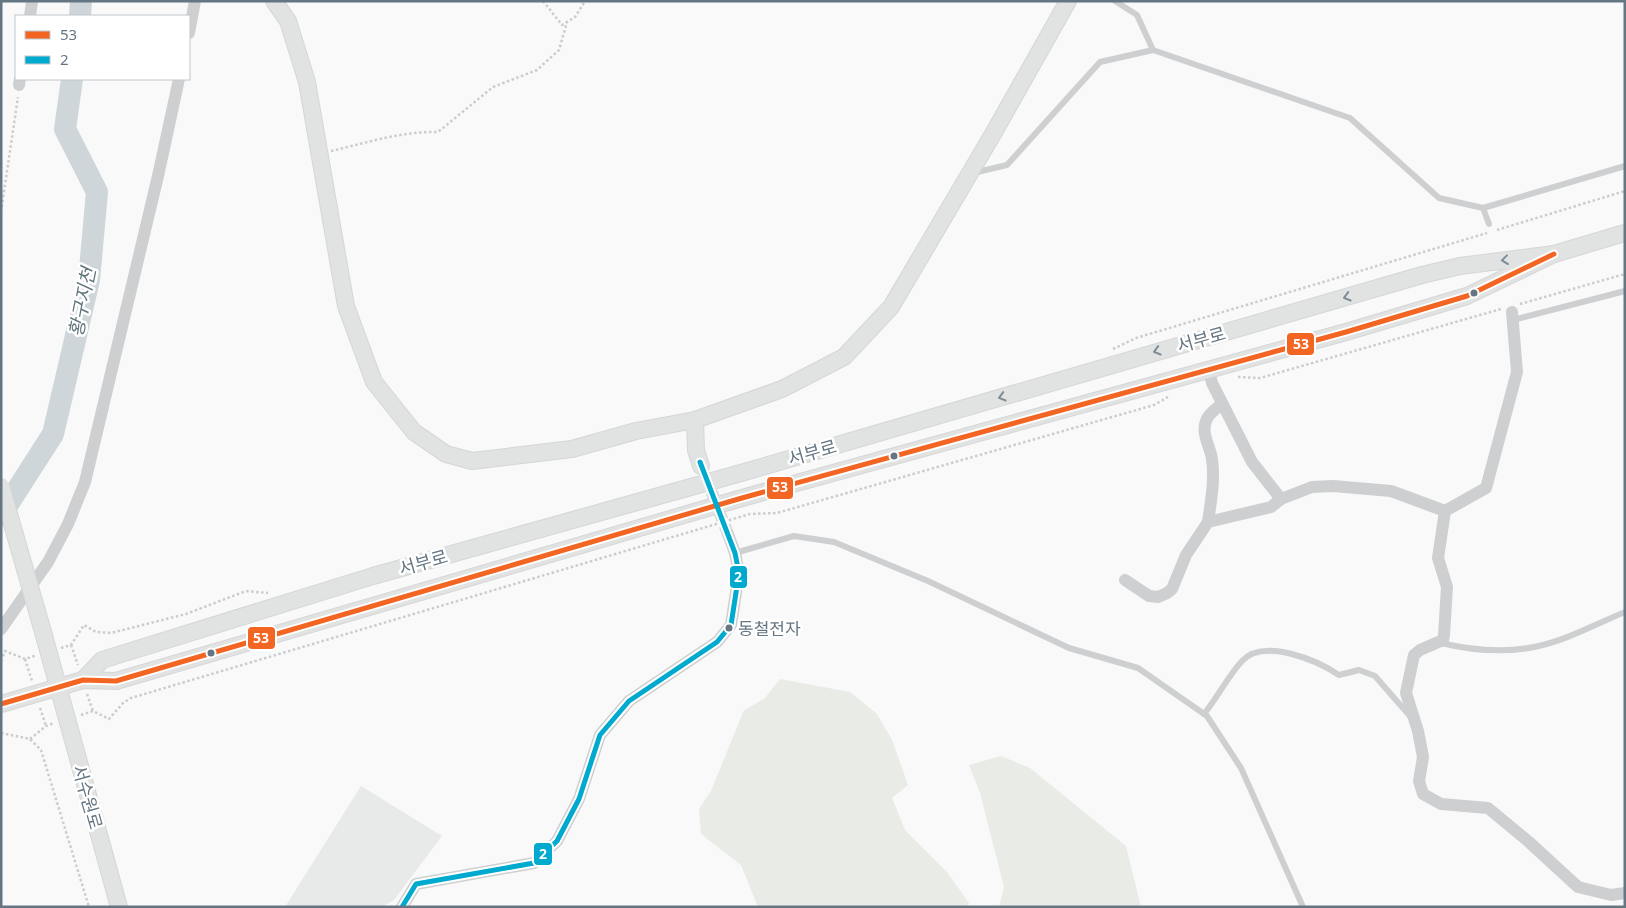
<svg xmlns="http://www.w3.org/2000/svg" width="1626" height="908" font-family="'Noto Sans','Noto Sans KR',sans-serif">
<rect width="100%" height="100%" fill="#f9f9f9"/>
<polygon fill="#e8e9e9" points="361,786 442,836 394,900 382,907 285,907"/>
<g fill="#e8ebe6">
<polygon points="780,679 850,692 877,714 892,740 908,785 892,798 905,830 947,872 969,903 967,907 758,907 741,865 701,834 699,809 711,791 744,710 764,699"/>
<polygon points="1001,756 1030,768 1126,846 1141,907 999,907 1004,887 980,793 969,765"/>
</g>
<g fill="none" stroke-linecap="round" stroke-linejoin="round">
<g stroke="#ced6d9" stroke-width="22">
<polyline points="80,16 81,1"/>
<polyline points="1,515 53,434 89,280 97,192 65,129 72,79"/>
</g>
<polyline stroke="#d4d8dc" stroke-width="12" stroke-dasharray="12 6" stroke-linecap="butt" points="705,475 728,534"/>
<defs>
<g id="secondary">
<polyline points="274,1 288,21 307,82 346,306 374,382 414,432 446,454 472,461 572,449 636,431 695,420 782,389 844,357 891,307 993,134 1068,1"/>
<polyline points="695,420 696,450 701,466"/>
<polyline points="43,632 119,907"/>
<polyline points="83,680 102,660 373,576 748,471 1422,275 1460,266 1554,254 1625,233"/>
<polyline points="1,704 83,680 116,681 742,498 1346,332 1467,296 1554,254"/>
</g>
</defs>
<use href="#secondary" stroke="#d5d6d7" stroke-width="18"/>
<g stroke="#cbcccd" stroke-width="2.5" stroke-dasharray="2.5 2.5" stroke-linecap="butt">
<polyline points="543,1 562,25 575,17 585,1"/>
<path d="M 331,151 C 366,143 402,131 438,132 L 493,87 L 537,70 L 559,50 L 567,22"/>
<polyline points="1,212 18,97"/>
<polyline points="1497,230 1625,191"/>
<polyline points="1520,304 1625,274"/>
<polyline points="1113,349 1136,338 1487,233"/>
<polyline points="1238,377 1260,378 1501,309"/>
<polyline points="71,645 78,665"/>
<polyline points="61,648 71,645 84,625 96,632 111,633 186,614 246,591 268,593"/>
<polyline points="25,659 32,681"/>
<polyline points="1,661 5,651 25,659 37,655"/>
<polyline points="87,694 93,711"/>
<polyline points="40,708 46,726"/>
<polyline points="81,715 93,711 109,719 123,703 131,698 750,514 777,513 1154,405 1168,397"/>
<polyline points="1,733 30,739 41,750 89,907"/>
<polyline points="30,739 46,726 54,723"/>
</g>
<g stroke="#cecfd0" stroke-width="6">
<polyline points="1115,1 1137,15 1153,50"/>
<polyline points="973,173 1007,165 1100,62 1153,50 1350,118 1439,198 1483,208 1625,166"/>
<polyline points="1483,208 1489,224"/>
<polyline points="1513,320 1625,291"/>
<polyline points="735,553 794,536 834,542 928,581 1069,648 1138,668 1207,716 1241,768 1303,907"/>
<path d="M 1441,643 C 1470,650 1504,653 1534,647 C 1565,641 1596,624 1625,612"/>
<path d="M 1204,714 C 1218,697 1228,676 1242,661 C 1264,637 1318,661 1339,675 L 1359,670 L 1375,676 L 1409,715"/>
</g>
<g stroke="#cecfd0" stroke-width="12">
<polyline points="30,16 32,1"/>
<polyline points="189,33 195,1"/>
<polyline points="19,85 20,79"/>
<polyline points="1512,312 1517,372 1486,488 1445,511 1438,558 1447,587 1444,635 1443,640 1420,650 1414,655 1406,693 1418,731 1423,757 1419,781 1423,794 1441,804 1488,808 1529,842 1578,887 1611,895 1625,893"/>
<polyline points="1209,370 1212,383 1252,462 1281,499 1312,487 1333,486 1391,491 1445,511"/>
<path d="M 1208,522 C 1211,501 1215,480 1212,459 C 1210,446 1201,434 1206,421 C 1208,414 1217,408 1222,404"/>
<polyline points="1125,580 1149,596 1158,597 1167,593 1172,589 1186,555 1208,522 1271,507 1281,499"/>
<polyline points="1,629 48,562 68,524 85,482 158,176 179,79"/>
<polyline points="402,907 416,884 534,863 557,841 579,799 600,735 629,701 717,642 731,625 739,573 735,553 728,534"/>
</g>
<use href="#secondary" stroke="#e1e2e2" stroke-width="16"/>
<defs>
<polyline id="secondary-bridge" points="1,486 43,632"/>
</defs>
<use href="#secondary-bridge" stroke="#d5d6d7" stroke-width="18" stroke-linecap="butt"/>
<use href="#secondary-bridge" stroke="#e1e2e2" stroke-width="16"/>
<defs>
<polyline id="bus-1" points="1,704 83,680 116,681 742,498 1346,332 1467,296 1554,254"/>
<polyline id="bus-2" points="402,907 416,884 534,863 557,841 579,799 600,735 629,701 717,642 731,625 739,573 735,553 700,462"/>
</defs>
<use href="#bus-1" stroke="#fff" stroke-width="9"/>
<use href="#bus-2" stroke="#fff" stroke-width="9"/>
<use href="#bus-1" stroke="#f26522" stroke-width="5"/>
<use href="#bus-2" stroke="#00a9ce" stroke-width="5"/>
</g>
<defs><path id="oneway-chevron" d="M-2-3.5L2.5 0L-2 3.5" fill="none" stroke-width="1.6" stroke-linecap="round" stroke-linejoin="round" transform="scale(1.25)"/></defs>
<g stroke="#7e8c96">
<use href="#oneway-chevron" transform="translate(1505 260) rotate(173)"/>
<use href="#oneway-chevron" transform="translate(1347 297) rotate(164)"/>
<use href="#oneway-chevron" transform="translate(1157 351) rotate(164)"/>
<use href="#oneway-chevron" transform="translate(1002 397) rotate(164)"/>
</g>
<g fill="#657683" stroke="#fff" stroke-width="2">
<circle cx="1474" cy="293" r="4.5"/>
<circle cx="894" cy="456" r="4.5"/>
<circle cx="729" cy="628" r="4.5"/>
<circle cx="211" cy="653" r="4.5"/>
</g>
<g text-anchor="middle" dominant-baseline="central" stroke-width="5" stroke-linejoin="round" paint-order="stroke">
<g font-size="17" fill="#657683" stroke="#fff" text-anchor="start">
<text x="738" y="628">동철전자</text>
</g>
<g font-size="18" fill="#657683" stroke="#fff">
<text transform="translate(1201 339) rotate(-16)">서부로</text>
<text transform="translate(812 452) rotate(-16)">서부로</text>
<text transform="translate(423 562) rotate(-16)">서부로</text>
<text transform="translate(88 797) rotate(74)">서수원로</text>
</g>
<g font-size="19" font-style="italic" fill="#60757c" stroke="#fff">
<text transform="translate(82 302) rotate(-79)">황구지천</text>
</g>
</g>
<g stroke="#fff" stroke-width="2">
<rect x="1286" y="332" width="29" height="24" rx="5" fill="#f26522"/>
<rect x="766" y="476" width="28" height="24" rx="5" fill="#f26522"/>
<rect x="729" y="565" width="19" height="24" rx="5" fill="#00a9ce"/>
<rect x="247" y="626" width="29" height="24" rx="5" fill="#f26522"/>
<rect x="533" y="842" width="20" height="24" rx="5" fill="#00a9ce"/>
</g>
<g font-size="14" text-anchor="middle" font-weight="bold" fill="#fff">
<text x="1301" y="349">53</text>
<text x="780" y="492">53</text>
<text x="738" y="582">2</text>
<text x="261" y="643">53</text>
<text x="543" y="859">2</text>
</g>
<rect width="1626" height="908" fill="none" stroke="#657683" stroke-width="5"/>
<rect x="15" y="15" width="175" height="65" fill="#ffffff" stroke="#c1c8cd"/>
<rect x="25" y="31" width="25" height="8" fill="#f26522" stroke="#c1c8cd"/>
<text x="60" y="40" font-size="15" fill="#657683">53</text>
<rect x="25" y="56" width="25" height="8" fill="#00a9ce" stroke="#c1c8cd"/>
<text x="60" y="65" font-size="15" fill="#657683">2</text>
</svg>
